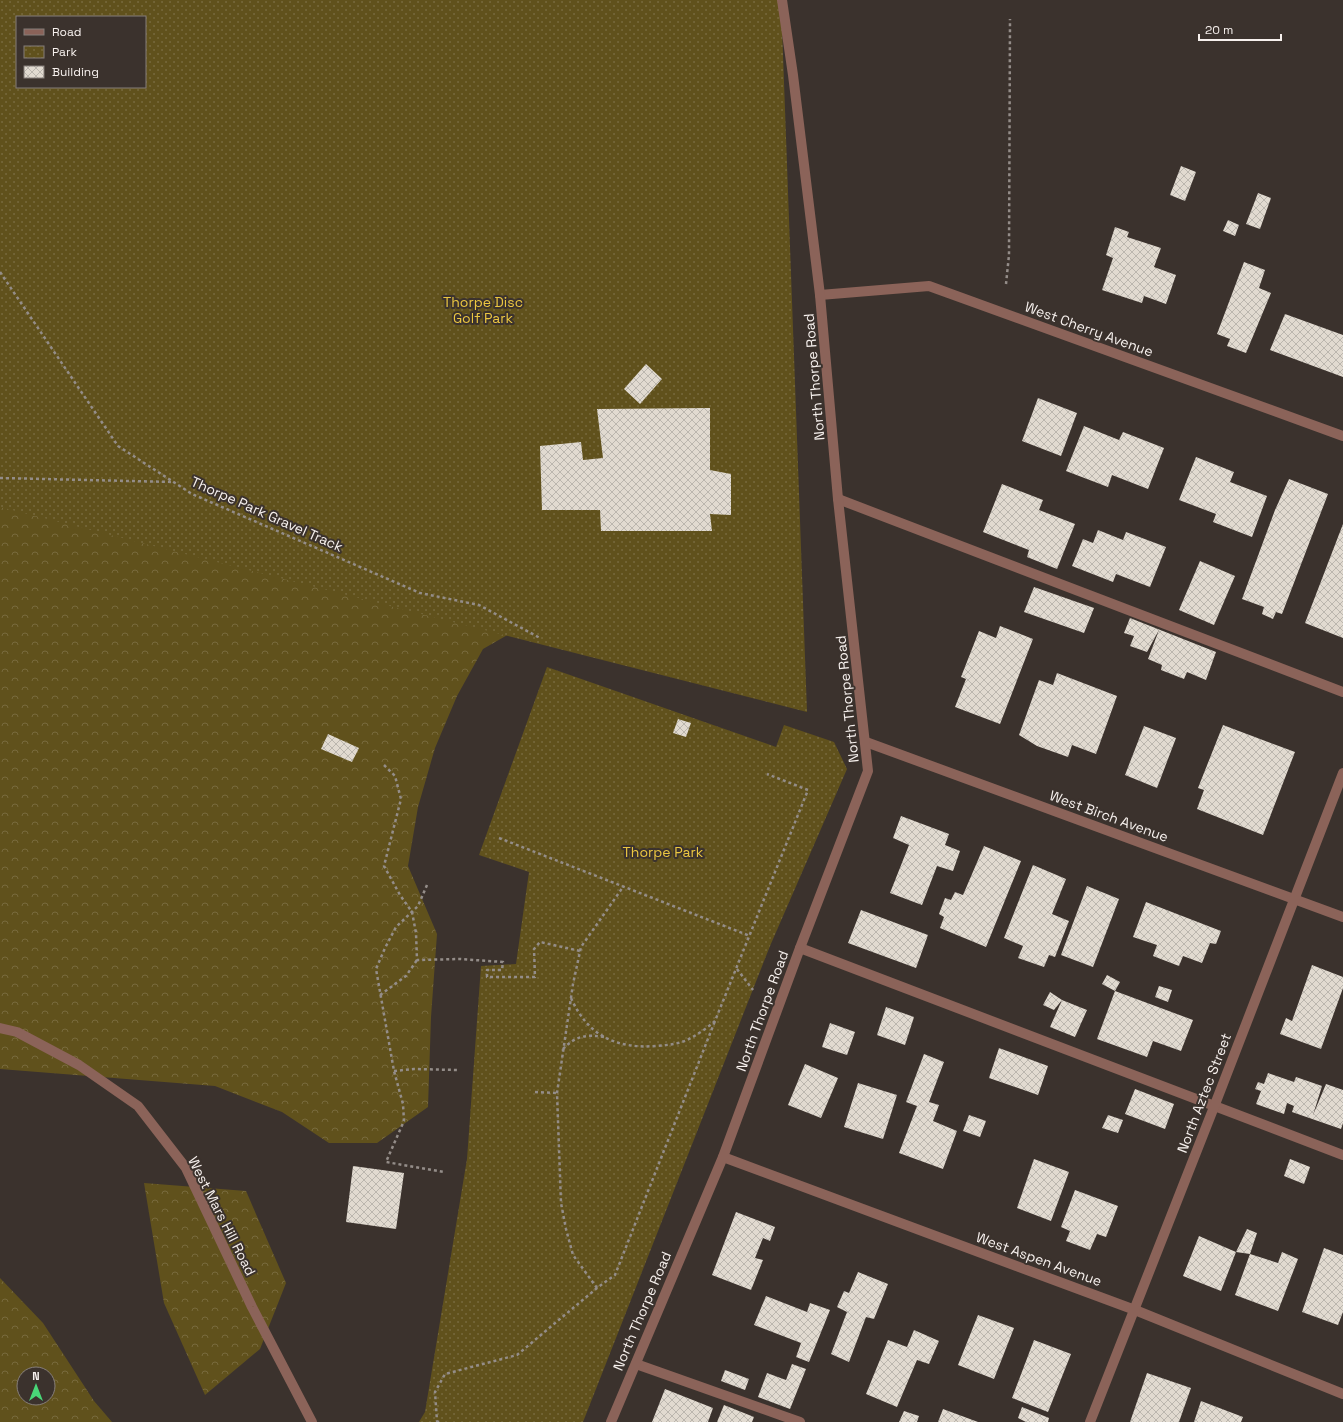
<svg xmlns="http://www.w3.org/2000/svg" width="1343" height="1422" font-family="'Space Grotesk',sans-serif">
<defs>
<pattern id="forest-crowns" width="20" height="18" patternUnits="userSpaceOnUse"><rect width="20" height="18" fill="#60511c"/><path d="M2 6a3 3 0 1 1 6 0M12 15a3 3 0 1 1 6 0" fill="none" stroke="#786a3d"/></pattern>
<pattern id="park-dots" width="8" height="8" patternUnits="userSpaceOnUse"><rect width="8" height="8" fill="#60511c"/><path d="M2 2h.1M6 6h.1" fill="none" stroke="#786a3d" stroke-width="1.8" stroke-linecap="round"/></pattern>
<pattern id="building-cross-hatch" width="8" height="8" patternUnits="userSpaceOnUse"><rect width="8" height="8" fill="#e1dad0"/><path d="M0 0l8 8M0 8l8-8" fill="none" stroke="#bbb6ae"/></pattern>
</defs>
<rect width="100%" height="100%" fill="#3b322d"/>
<g fill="url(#forest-crowns)" fill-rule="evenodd">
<path d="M 0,0 L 633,0 L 546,613 L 483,649 L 457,696 L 435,748 L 418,807 L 408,866 L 437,934 L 431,1017 L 428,1107 L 377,1143 L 329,1143 L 282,1112 L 215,1086 L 0,1069 ZM 17,17 L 145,17 L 145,87 L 17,87 Z"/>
<polygon points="144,1183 246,1191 286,1283 260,1349 205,1395 164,1303"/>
<path d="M 0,1278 L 43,1323 L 94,1401 L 112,1422 L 0,1422 ZM 24,1374 L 48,1374 L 48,1398 L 24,1398 Z"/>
</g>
<g fill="url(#park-dots)" fill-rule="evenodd">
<path d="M 0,0 L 781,0 L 807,712 L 0,507 ZM 17,17 L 145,17 L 145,87 L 17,87 Z"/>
<polygon points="547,667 776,747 784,725 834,742 847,769 770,946 583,1422 419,1422 425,1412 467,1159 481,966 516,964 529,872 479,855"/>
</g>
<g fill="url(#building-cross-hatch)">
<polygon points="1181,166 1196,172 1185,201 1170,195"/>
<polygon points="1258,193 1271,198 1260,229 1246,224"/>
<polygon points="1228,220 1239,225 1235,236 1223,231"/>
<polygon points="1115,227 1129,232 1127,237 1161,248 1154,267 1176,275 1166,304 1144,296 1142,303 1102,290 1113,258 1106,255"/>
<polygon points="1244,262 1265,270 1259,288 1271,293 1246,353 1227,346 1230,339 1217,334"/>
<polygon points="1285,314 1343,335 1343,377 1270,350"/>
<polygon points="646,364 662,379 640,404 624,389"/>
<polygon points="1038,398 1077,413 1061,456 1022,441"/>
<polygon points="710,408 710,470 731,474 731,515 710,514 712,531 601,531 600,510 542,510 540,446 581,442 583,460 603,458 597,409"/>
<polygon points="1084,426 1119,440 1123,432 1164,448 1148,489 1112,475 1108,487 1066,471"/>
<polygon points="1196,457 1234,472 1230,482 1267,496 1252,537 1213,522 1216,514 1179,500"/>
<polygon points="1289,479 1328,494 1282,614 1276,612 1273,619 1262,614 1264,607 1242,599 1275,510"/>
<polygon points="1002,484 1043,500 1039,510 1075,524 1057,569 1027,557 1029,550 983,532"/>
<polygon points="1343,524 1343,638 1305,623"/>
<polygon points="1098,530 1123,540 1126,532 1166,547 1150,587 1116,574 1113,582 1072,566 1083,539 1093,543"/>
<polygon points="1200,561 1235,576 1214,625 1179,610"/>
<polygon points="1034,587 1094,608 1084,633 1024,612"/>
<polygon points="1130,618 1216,652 1206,680 1187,672 1184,679 1161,670 1162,665 1148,659 1159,630 1147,652 1130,646 1134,636 1124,633"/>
<polygon points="1000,626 1033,639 1000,724 955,707 966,679 961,677 979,631 996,638"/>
<polygon points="1057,673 1117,696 1096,754 1072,745 1068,757 1037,746 1019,735 1039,680 1053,685"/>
<polygon points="678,719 691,723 686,737 673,733"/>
<polygon points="1223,725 1295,752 1263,835 1197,809 1204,790 1198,788"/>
<polygon points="1144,726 1176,738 1157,788 1125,775"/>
<polygon points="328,734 359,748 352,762 321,749"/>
<polygon points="901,816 949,834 945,845 960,851 953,871 937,866 922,905 890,893 909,845 893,838"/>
<polygon points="984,846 1021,861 986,947 940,928 944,917 939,914 945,898 951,900 955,892 963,895"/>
<polygon points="1033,865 1066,879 1052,914 1069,921 1055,957 1049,955 1044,967 1018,958 1023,946 1004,938"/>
<polygon points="1087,886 1119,899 1093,967 1061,955"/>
<polygon points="1146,902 1221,931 1216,944 1210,943 1202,963 1183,956 1179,966 1153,956 1157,945 1133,937"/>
<polygon points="861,910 928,935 916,968 848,943"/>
<polygon points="1312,965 1343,977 1343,988 1321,1049 1280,1034 1286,1018 1292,1021"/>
<polygon points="1107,975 1120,982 1115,991 1193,1020 1181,1051 1153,1041 1147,1057 1097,1039 1115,991 1102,984"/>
<polygon points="1159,986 1172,990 1168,1002 1155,997"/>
<polygon points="1050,992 1062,1000 1087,1010 1075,1037 1050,1027 1062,1000 1054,1010 1043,1005"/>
<polygon points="886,1007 914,1017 905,1045 877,1035"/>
<polygon points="830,1023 855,1032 847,1055 822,1047"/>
<polygon points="999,1048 1048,1066 1038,1095 989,1078"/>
<polygon points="924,1054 944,1062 929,1102 939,1105 933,1121 957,1131 943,1169 899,1153 917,1106 906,1102"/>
<polygon points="805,1064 838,1078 821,1118 788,1105"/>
<polygon points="1268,1073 1294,1082 1296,1077 1322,1086 1313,1115 1326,1084 1343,1090 1343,1123 1341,1129 1292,1112 1294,1106 1287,1103 1284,1114 1256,1104 1261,1091 1255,1089 1258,1082 1264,1084"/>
<polygon points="858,1083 897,1095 883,1139 844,1127"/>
<polygon points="1135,1089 1174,1104 1165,1129 1125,1114"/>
<polygon points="969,1115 986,1121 980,1137 963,1131"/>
<polygon points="1108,1115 1123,1120 1118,1133 1102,1128"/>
<polygon points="1034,1159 1069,1172 1051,1221 1017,1208"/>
<polygon points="1290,1159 1310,1167 1304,1184 1284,1176"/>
<polygon points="353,1166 404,1173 396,1229 346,1222"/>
<polygon points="1075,1190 1118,1206 1106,1237 1097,1234 1090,1250 1066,1241 1070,1231 1061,1227"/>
<polygon points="736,1212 775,1227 770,1241 763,1238 755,1258 763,1260 751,1290 712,1275"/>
<polygon points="1247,1229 1257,1233 1250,1254 1278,1263 1282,1252 1298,1259 1278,1311 1235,1295 1250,1254 1236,1252"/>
<polygon points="1199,1236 1236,1252 1221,1291 1183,1276"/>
<polygon points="1324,1248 1343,1255 1343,1312 1338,1325 1302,1312"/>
<polygon points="858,1272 888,1284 874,1319 866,1317 849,1362 831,1354 847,1312 837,1307 844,1291 849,1293"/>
<polygon points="766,1296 807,1312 810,1303 830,1310 809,1362 796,1357 801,1343 754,1325"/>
<polygon points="978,1315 1014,1328 994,1379 958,1365"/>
<polygon points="914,1330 939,1341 929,1364 917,1360 897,1407 866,1394 888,1340 907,1347"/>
<polygon points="1034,1340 1071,1354 1048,1412 1012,1398"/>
<polygon points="792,1364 806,1369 790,1409 758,1397 767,1373 786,1380"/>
<polygon points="725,1370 749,1379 745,1390 721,1381"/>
<polygon points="1147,1373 1191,1388 1179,1422 1130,1422"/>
<polygon points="665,1389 713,1408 708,1422 652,1422"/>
<polygon points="1201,1401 1243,1417 1241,1422 1194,1422"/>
<polygon points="724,1405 754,1417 752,1422 717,1422"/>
<polygon points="1022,1407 1049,1418 1048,1422 1026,1422 1018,1418"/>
<polygon points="943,1409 978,1422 938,1422"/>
<polygon points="904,1411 919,1416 917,1422 899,1422"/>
</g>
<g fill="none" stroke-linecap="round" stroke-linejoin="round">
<g stroke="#948d89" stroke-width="2.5" stroke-dasharray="3 3" stroke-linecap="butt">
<polyline points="0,272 118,446 192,494 420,593 479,605 540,638"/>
<polyline points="1006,284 1009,255 1010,19"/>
<polyline points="0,478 174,482"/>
<polyline points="384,765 395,776 401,799 384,866 400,895 412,912 416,933 417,960 460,959 503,962 502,970 487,970 487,977 535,977 534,949 540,942 580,951"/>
<polyline points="499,838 750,936"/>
<polyline points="427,885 418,906 396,927 385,948 376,969 394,1071 403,1104 404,1121 386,1162 444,1172"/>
<polyline points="737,969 753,990"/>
<polyline points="380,995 406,976 417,960"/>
<path d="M 571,998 C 588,1036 616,1049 657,1046 C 668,1045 678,1044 687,1040 C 697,1035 707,1028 715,1021 L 808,790 L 767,774"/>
<path d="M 563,1049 C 575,1036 587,1034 604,1037"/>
<polyline points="394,1071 414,1069 457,1070"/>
<polyline points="535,1092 557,1093"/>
<polyline points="597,1288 573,1255 566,1229 561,1203 557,1093 573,984 581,947 623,887"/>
<polyline points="439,1422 437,1421 435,1392 445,1374 517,1355 597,1288 615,1275 715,1021"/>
</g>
<g stroke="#8b6359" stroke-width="10">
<polyline points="820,295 929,286 1343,436"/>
<polyline points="838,499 1343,692"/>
<polyline points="866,742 1343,917"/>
<polyline points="800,948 1343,1155"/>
<polyline points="0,1028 17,1032 79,1065 138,1106 186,1168 252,1307 312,1422"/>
<polyline points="723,1157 1135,1310 1343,1394"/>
<polyline points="636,1364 800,1422"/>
<polyline points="611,1422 723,1157 800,948 868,771 838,499 820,295 793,75 782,0"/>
<polyline points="1090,1422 1214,1107 1343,773"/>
</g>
</g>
<g text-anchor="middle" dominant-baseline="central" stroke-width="4" stroke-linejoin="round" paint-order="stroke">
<g font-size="14" fill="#ecc741" stroke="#3b322d">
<text x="483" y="302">Thorpe Disc<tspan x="483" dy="16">Golf Park</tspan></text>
<text x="663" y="852">Thorpe Park</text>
</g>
<g font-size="14" fill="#f7f1ee" stroke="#3b322d">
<text transform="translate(1089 329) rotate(20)">West Cherry Avenue</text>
<text transform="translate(814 377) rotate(-95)">North Thorpe Road</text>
<text transform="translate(267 514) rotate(24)">Thorpe Park Gravel Track</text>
<text transform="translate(847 699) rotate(-96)">North Thorpe Road</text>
<text transform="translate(1109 816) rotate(20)">West Birch Avenue</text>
<text transform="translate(762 1011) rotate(-70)">North Thorpe Road</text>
<text transform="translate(1204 1093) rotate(-69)">North Aztec Street</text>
<text transform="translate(222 1216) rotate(63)">West Mars Hill Road</text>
<text transform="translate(1039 1259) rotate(20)">West Aspen Avenue</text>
<text transform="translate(642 1311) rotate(-67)">North Thorpe Road</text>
</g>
</g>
<rect x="16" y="16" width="130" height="72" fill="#3b322d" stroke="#867e7a"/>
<rect x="24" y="29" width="20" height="6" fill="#8b6359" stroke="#867e7a"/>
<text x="52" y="36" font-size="12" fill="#f7f1ee">Road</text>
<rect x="24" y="46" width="20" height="12" fill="url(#park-dots)" stroke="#867e7a"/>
<text x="52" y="56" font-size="12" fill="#f7f1ee">Park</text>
<rect x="24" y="66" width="20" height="12" fill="url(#building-cross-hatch)" stroke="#867e7a"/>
<text x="52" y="76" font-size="12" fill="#f7f1ee">Building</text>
<g transform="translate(36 1386)"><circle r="19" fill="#3b322d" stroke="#867e7a"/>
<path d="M0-3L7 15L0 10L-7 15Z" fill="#49d778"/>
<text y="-6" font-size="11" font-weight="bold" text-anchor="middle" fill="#f7f1ee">N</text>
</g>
<path d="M1199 34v6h82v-6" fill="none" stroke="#f7f1ee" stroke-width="2"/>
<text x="1205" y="34" font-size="12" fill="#f7f1ee" stroke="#3b322d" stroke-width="3" paint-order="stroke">20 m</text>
</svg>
